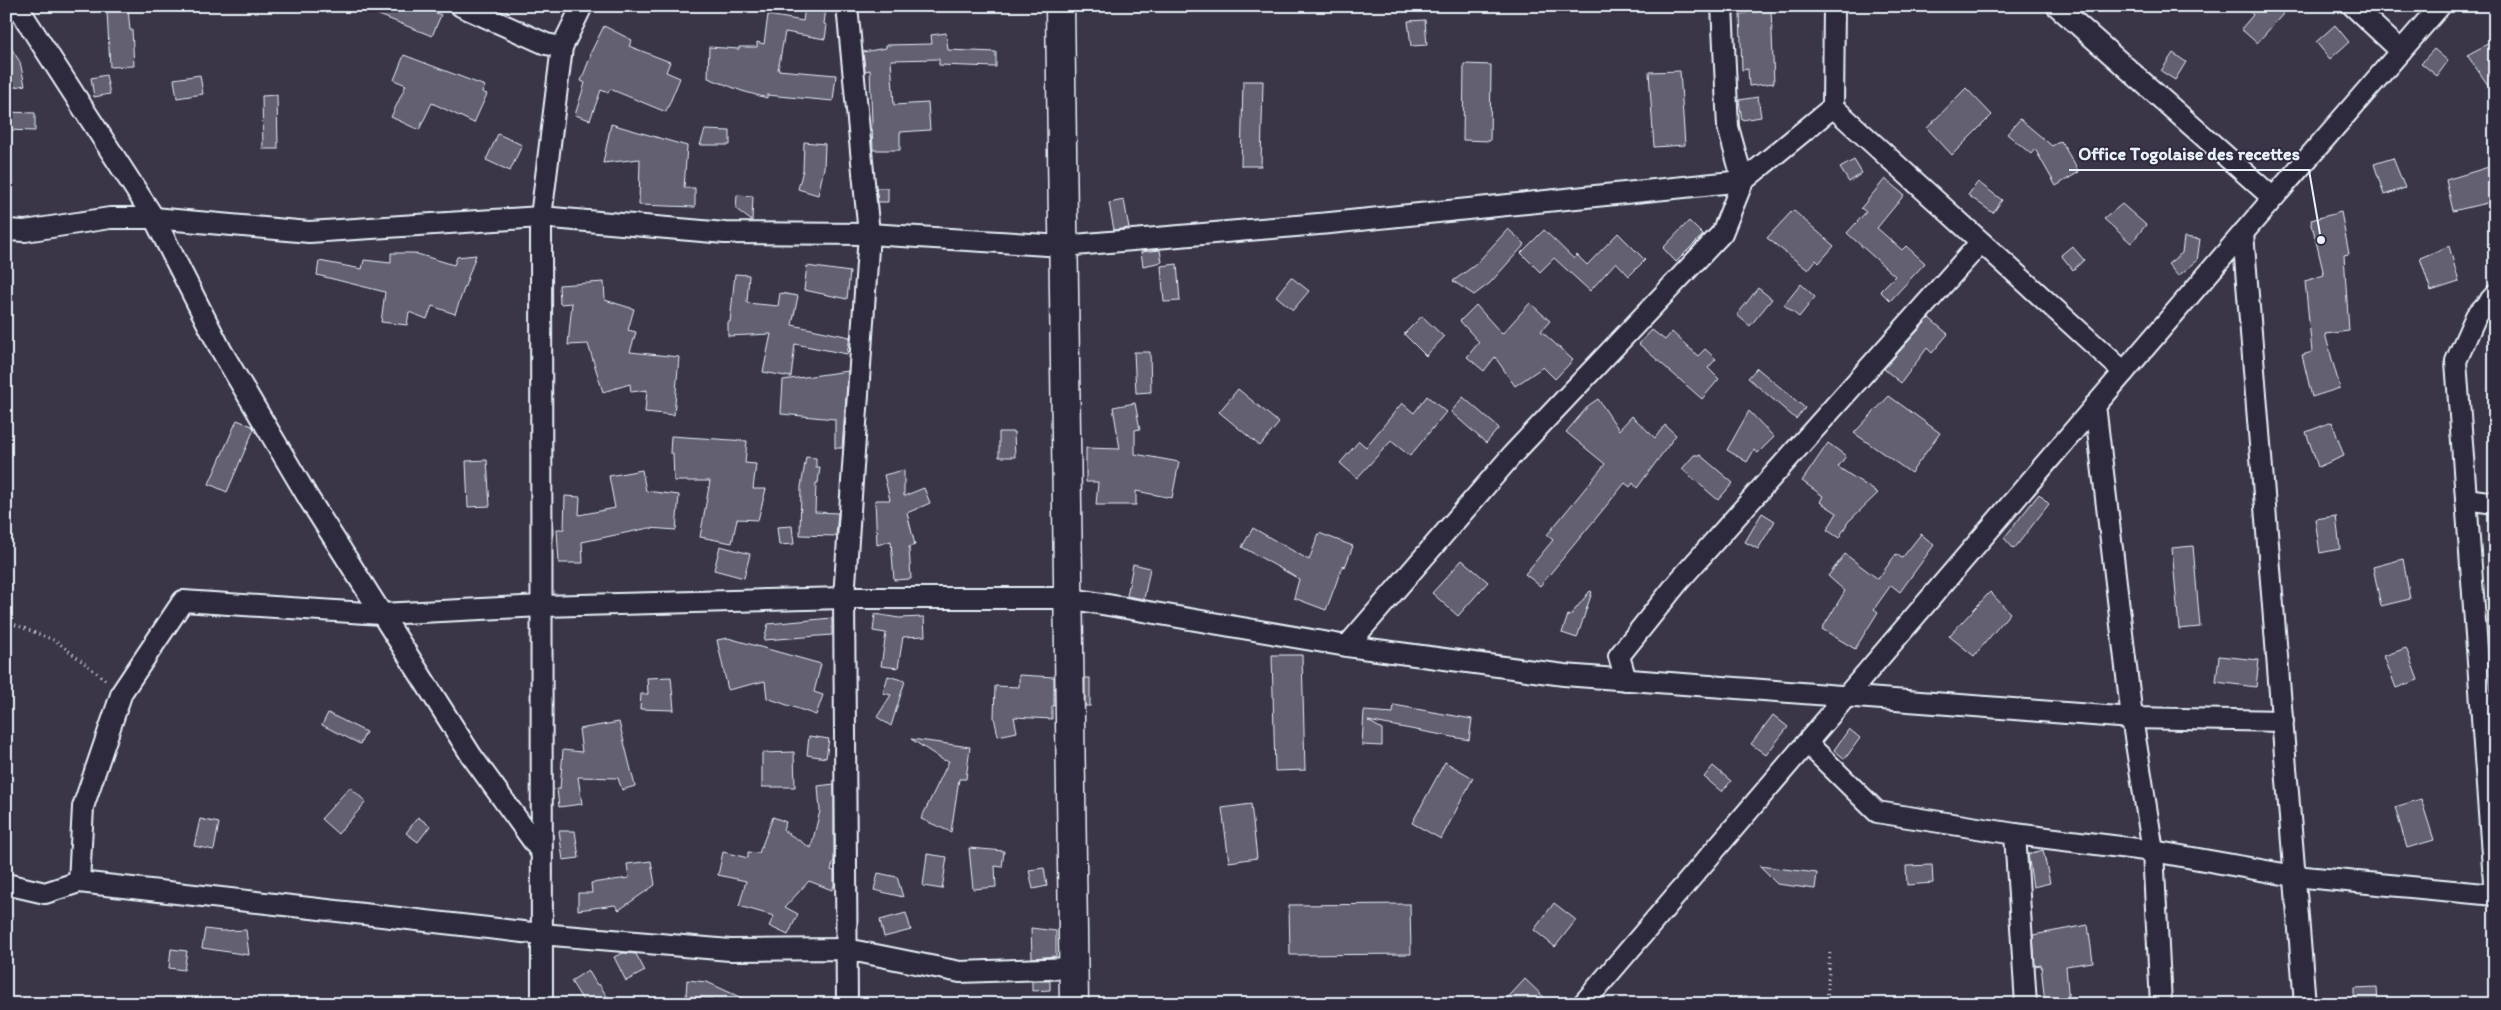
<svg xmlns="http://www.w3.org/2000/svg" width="2501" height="1010" font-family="Itim,sans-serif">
<rect width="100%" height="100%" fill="#3a3648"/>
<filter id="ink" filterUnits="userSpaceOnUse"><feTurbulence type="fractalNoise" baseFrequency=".02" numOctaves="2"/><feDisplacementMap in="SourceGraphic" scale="10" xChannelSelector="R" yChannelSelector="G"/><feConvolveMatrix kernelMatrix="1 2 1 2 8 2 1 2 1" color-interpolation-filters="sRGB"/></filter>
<g filter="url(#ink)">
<g fill="#636171" stroke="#e8f1f8">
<polygon points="418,6 441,15 432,36 359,7"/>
<polygon points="805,6 826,8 824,24 827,25 825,39 785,32 778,70 836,75 833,101 767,95 767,98 742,91 708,78 709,47 739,49 739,47 757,47 757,42 764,44 768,15 803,21"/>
<polygon points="2244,6 2274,6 2283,14 2257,43 2241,29 2253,15"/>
<polygon points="128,9 130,30 132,30 134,66 110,67 107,11"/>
<polygon points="1771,9 1774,83 1749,86 1748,69 1742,70 1740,14"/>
<polygon points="1425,20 1427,45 1411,46 1408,21"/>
<polygon points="2335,25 2349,42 2330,59 2316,42"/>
<polygon points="604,26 632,40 629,46 670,62 666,72 680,78 666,112 610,89 608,93 601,90 590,120 575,115 585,83 581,81 591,55 590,54"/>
<polygon points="946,33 948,50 996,52 996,67 939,65 939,59 891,60 894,105 928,103 930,130 900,132 900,150 873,150 870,70 865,71 863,52 886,48 886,45 932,44 931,35"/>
<polygon points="6,40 20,62 25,85 6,89"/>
<polygon points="2495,40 2495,95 2467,55"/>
<polygon points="2434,49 2448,61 2437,76 2421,63"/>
<polygon points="2173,53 2186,62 2175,80 2161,71"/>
<polygon points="404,55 485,86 482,92 487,94 474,123 432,103 419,130 391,117 406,85 394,80"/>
<polygon points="1464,64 1491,65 1490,141 1463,140"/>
<polygon points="1680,71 1685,145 1654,147 1649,72"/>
<polygon points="106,75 110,94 94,97 91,78"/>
<polygon points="200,75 203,94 177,98 174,79"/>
<polygon points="1243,81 1263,81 1261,166 1241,166"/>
<polygon points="1966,88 1992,115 1952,155 1927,128"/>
<polygon points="277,95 278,149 263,149 262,96"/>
<polygon points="1758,97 1761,117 1742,120 1739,100"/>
<polygon points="6,112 35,113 35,131 6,130"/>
<polygon points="2020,119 2052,146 2061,141 2079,172 2056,186 2035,149 2031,154 2007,134"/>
<polygon points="611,124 687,146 684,188 695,188 695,207 639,205 640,159 603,163"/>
<polygon points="705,130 730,131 730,145 700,145"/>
<polygon points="498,134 522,145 510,171 486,160"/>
<polygon points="804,142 825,144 824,168 818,195 798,189 803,170"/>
<polygon points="2393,158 2405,188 2384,195 2374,164"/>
<polygon points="1854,160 1862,173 1849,182 1840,168"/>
<polygon points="2492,166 2495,177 2495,201 2453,211 2446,180"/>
<polygon points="1885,179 1904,195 1877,228 1902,250 1906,246 1925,263 1890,301 1880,291 1895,276 1847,233 1866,212 1861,208"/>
<polygon points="1978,182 2002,200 1993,213 1968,195"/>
<polygon points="876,188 888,188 888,202 878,202"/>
<polygon points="737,195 753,196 752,221 736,209"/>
<polygon points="1124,200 1129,228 1114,230 1109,203"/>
<polygon points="2122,204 2146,225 2131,243 2104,219"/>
<polygon points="1793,210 1834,246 1819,263 1816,260 1808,270 1767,238"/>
<polygon points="2341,212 2349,254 2344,255 2349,331 2325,334 2340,388 2312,397 2302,355 2312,352 2305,281 2324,275 2311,220"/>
<polygon points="1689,221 1703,235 1676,262 1663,248"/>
<polygon points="1508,229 1525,244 1490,283 1474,295 1453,281 1475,265"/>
<polygon points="1544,230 1574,259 1577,255 1587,265 1618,233 1645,260 1629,276 1616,262 1590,291 1554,258 1540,272 1521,253"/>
<polygon points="2184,237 2200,239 2197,261 2178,276 2168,264 2182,253"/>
<polygon points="2072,246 2084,260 2073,270 2061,255"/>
<polygon points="2449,246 2459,282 2431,291 2420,258"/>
<polygon points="1160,250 1162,262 1143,266 1141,252"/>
<polygon points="391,253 414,253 454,265 457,257 476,255 455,314 432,306 427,319 409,312 407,325 381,322 385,292 317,275 319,261 362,269 364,260 391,263"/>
<polygon points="1177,264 1180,301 1164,302 1161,266"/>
<polygon points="807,266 850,272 847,299 804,290"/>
<polygon points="735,274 749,275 747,303 778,306 780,293 798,296 792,325 850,337 847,354 795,344 791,377 763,372 771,334 728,336 728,322 730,322"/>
<polygon points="1291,277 1309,291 1293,310 1276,296"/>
<polygon points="604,282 605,300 634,309 628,330 636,332 630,352 679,357 674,415 645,412 647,390 631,392 630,384 603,392 588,344 568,345 572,303 560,304 559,285"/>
<polygon points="1801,284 1815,297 1799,317 1784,305"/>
<polygon points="1758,288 1772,299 1750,326 1737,315"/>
<polygon points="1530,303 1550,321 1541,331 1573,360 1555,379 1543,367 1515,386 1495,357 1484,371 1467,357 1479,342 1460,321 1476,305 1502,334"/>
<polygon points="1422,316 1444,337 1426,356 1404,334"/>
<polygon points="1929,318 1948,334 1932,353 1927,348 1901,383 1884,369"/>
<polygon points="1652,330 1665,340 1672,332 1698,356 1705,349 1716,359 1708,368 1719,379 1702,399 1639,344"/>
<polygon points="1134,352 1150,352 1151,392 1136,393"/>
<polygon points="1757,368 1805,408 1796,419 1748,378"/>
<polygon points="848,371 842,448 835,448 835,419 781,414 783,380"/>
<polygon points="1238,389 1279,423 1260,446 1219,412"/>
<polygon points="1427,396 1446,412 1410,456 1391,441 1357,478 1340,463 1359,441 1366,447 1402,403 1414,413"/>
<polygon points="1889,396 1940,433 1911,473 1854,433"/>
<polygon points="1463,397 1499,428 1486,443 1451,412"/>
<polygon points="1598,399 1619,430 1632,416 1655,438 1665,425 1676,435 1637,488 1633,483 1630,487 1625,483 1540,586 1525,574 1553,540 1547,535 1605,464 1566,432 1589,405"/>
<polygon points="1135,403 1140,429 1135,430 1135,454 1179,462 1172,498 1136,491 1136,505 1096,505 1098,482 1086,482 1086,448 1120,449 1113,407"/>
<polygon points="1749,411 1774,437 1758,453 1754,450 1747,462 1727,450"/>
<polygon points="237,420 252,426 254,429 227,492 209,484"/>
<polygon points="2332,422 2344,456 2318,467 2306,432"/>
<polygon points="999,432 1014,432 1015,457 999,457"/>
<polygon points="671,436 747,441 745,463 756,464 753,489 766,489 758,520 737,519 732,543 700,537 710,481 674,481 673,453 670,453"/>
<polygon points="1828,443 1846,456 1838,467 1878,493 1848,522 1839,538 1827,530 1837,513 1820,502 1823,496 1802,481"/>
<polygon points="1694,455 1700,455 1733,483 1718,500 1682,469"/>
<polygon points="806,457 816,458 816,467 820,467 818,483 816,483 815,512 838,513 836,536 800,535 801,487"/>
<polygon points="487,460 490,506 468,507 466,461"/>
<polygon points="642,470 646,491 679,495 676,530 649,528 582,542 583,563 559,563 557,529 564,529 565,496 580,497 579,515 615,508 609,476"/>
<polygon points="904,470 904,496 924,488 930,503 907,513 915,545 909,547 911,579 894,580 891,541 877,545 875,500 890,500 884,475"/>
<polygon points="2039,494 2049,504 2014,549 2004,538"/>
<polygon points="1762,513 1775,521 1758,549 1745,542"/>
<polygon points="2336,516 2340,549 2320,553 2315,519"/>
<polygon points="792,526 794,544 779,545 777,527"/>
<polygon points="1253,528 1309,560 1319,533 1353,546 1345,567 1343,565 1326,610 1294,598 1299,579 1242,547"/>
<polygon points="1921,534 1934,545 1900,592 1891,585 1874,609 1878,612 1855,649 1822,629 1845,591 1828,576 1845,554 1878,579 1896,554 1902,558"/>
<polygon points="720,546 750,554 744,578 714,570"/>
<polygon points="2193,546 2200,627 2179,629 2172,548"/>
<polygon points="2403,559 2410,599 2381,606 2373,567"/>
<polygon points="1462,560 1488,582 1458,616 1432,593"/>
<polygon points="1133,564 1150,568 1144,599 1127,596"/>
<polygon points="1590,591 1592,592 1577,638 1562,633 1568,615 1570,616"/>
<polygon points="1990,592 2010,613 1974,656 1949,636"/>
<polygon points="875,614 899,618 924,617 925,636 903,637 898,668 881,666 886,633 873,631"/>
<polygon points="832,618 832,635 764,640 768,624"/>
<polygon points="728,638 821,664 814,692 823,695 816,715 767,698 765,681 728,690 717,640"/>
<polygon points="2406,648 2418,680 2396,688 2384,656"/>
<polygon points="1272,655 1302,655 1305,770 1275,771"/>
<polygon points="2219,656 2259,660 2256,687 2216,682"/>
<polygon points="1019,675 1054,677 1054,706 1052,706 1052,719 1014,717 1017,732 998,736 994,717 995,686 1019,687"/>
<polygon points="888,676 905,681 891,726 877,717 891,695 883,693"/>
<polygon points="671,677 674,710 640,709 641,694 648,694 647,678"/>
<rect x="1085" y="678" width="5" height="28"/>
<polygon points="1394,705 1472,719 1469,740 1368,721 1382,729 1382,746 1362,745 1364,711 1393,713"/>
<polygon points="328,713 366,732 360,744 322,725"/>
<polygon points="1773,715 1788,727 1766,755 1751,744"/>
<polygon points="619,722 635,786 622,790 618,778 578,777 582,804 559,807 557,789 560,789 563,750 582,752 579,729"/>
<polygon points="1849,729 1860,738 1845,759 1834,750"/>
<polygon points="809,736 829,739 826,758 807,755"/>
<polygon points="911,739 970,747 966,779 959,779 951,832 921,819 949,761 943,760"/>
<polygon points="794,752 795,787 762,787 762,753"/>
<polygon points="1445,762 1473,778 1441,839 1412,823"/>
<polygon points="1713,766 1731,781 1722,792 1704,777"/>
<polygon points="834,784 834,860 831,870 834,871 834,885 832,890 809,881 785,907 798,914 788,935 769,926 774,916 739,906 746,881 718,875 723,852 748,858 748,852 759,853 773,817 786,822 783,830 811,848 820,811 818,786"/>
<polygon points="350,787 366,802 338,834 321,819"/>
<polygon points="2421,799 2434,840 2407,848 2395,807"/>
<polygon points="1251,804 1257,858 1229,862 1222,808"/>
<polygon points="418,817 430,826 418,842 406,833"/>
<polygon points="200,819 219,823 214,850 194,846"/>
<polygon points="559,831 575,831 579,858 563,860"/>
<polygon points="969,848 1004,851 1002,867 995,866 996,887 973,889"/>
<polygon points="2043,850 2050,883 2033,887 2028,854"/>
<polygon points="927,854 947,857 942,889 923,886"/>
<polygon points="651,861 655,885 619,910 615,905 578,910 578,893 592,893 591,883 629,878 627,864"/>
<polygon points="1932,865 1933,883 1907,885 1906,866"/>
<polygon points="1759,866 1817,873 1815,889 1777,884"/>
<polygon points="1044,868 1047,886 1033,889 1029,870"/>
<polygon points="878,873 897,877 903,897 874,890"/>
<polygon points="1554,903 1576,920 1555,947 1534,930"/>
<polygon points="1410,904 1411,954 1290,955 1289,905"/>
<polygon points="906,913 911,930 884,937 880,920"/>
<polygon points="2088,925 2093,962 2066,966 2069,1004 2045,1004 2041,965 2035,966 2033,935"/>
<polygon points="1031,928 1056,931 1056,956 1032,958"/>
<polygon points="205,929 221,931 246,930 249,955 202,948"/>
<polygon points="171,949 187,951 184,970 169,968"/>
<polygon points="623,953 636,954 645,971 626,981 614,957"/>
<polygon points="588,970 597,985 599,984 612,1004 585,1004 571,981"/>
<polygon points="1525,979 1551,1004 1502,1004"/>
<polygon points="687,980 707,982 746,1000 745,1003 686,996"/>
<polygon points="1032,981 1050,981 1050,990 1032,991"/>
<polygon points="2377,987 2378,1004 2354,1004 2354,988"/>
</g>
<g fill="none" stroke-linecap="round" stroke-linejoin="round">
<defs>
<g id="minor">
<polyline points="17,6 154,218 221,350 309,499 471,755 541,852"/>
<polyline points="461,6 546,44 562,47"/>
<polyline points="1834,6 1833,107 2124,372"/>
<polyline points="2057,6 2273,198"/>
<polyline points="2353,6 2401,51"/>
<polyline points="6,230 25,231 110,218 154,218 309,232 541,217 725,233 869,234 1063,246 1330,223 1743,181 1728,127 1722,6"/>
<polyline points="2243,233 2305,1004"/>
<polyline points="2095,405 2132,718 2153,851 2161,1004"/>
<polyline points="2466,499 2495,503"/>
<polyline points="1347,646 1513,454 1722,233 1743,181 1833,107"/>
<polyline points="1626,680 1619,656 1679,581 1981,242"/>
<polyline points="1807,743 1877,812 2015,834 2153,851 2294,876 2495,895"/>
<polyline points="2015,834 2026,1004"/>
<polyline points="79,882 83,807 122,692 183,601 381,614 542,606 844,598 1067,598 1347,646 1564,675 2132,718 2283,721"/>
<polyline points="6,884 45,893 79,882 541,934 730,950 846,949 960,972 1072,968"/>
<polyline points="2495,895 2456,361 2476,316 2495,295"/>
<polyline points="542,1004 541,217 562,47 582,6"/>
<polyline points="847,1004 844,598 869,234 847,6"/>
<polyline points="1583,1004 2243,233 2440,6"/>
</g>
<polyline id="secondary" points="1060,6 1074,1004"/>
</defs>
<use href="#minor" stroke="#e8f1f8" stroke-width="24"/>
<use href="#secondary" stroke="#e8f1f8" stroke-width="31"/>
<g stroke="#e8f1f8" stroke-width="3" stroke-dasharray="1 4" stroke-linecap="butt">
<polyline points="6,621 56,641 107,681"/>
<polyline points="1827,1004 1830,951"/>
</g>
<use href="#minor" stroke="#2f2a3d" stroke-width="20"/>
<use href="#secondary" stroke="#2f2a3d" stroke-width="28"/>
</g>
</g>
<path fill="none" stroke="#e8f1f8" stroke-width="2" d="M2321 240L2309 170H2069"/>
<circle fill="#e8f1f8" stroke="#2f2a3d" stroke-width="2" cx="2321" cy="240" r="5"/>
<g font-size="18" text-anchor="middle" font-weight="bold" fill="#e8f1f8" stroke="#2f2a3d" stroke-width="4" stroke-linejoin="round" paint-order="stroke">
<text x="2189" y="160">Office Togolaise des recettes</text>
</g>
<rect width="2501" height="1010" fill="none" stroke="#2f2a3d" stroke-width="25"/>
<rect x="12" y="12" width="2476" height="985" fill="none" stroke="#e8f1f8" stroke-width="2" filter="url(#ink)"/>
</svg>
